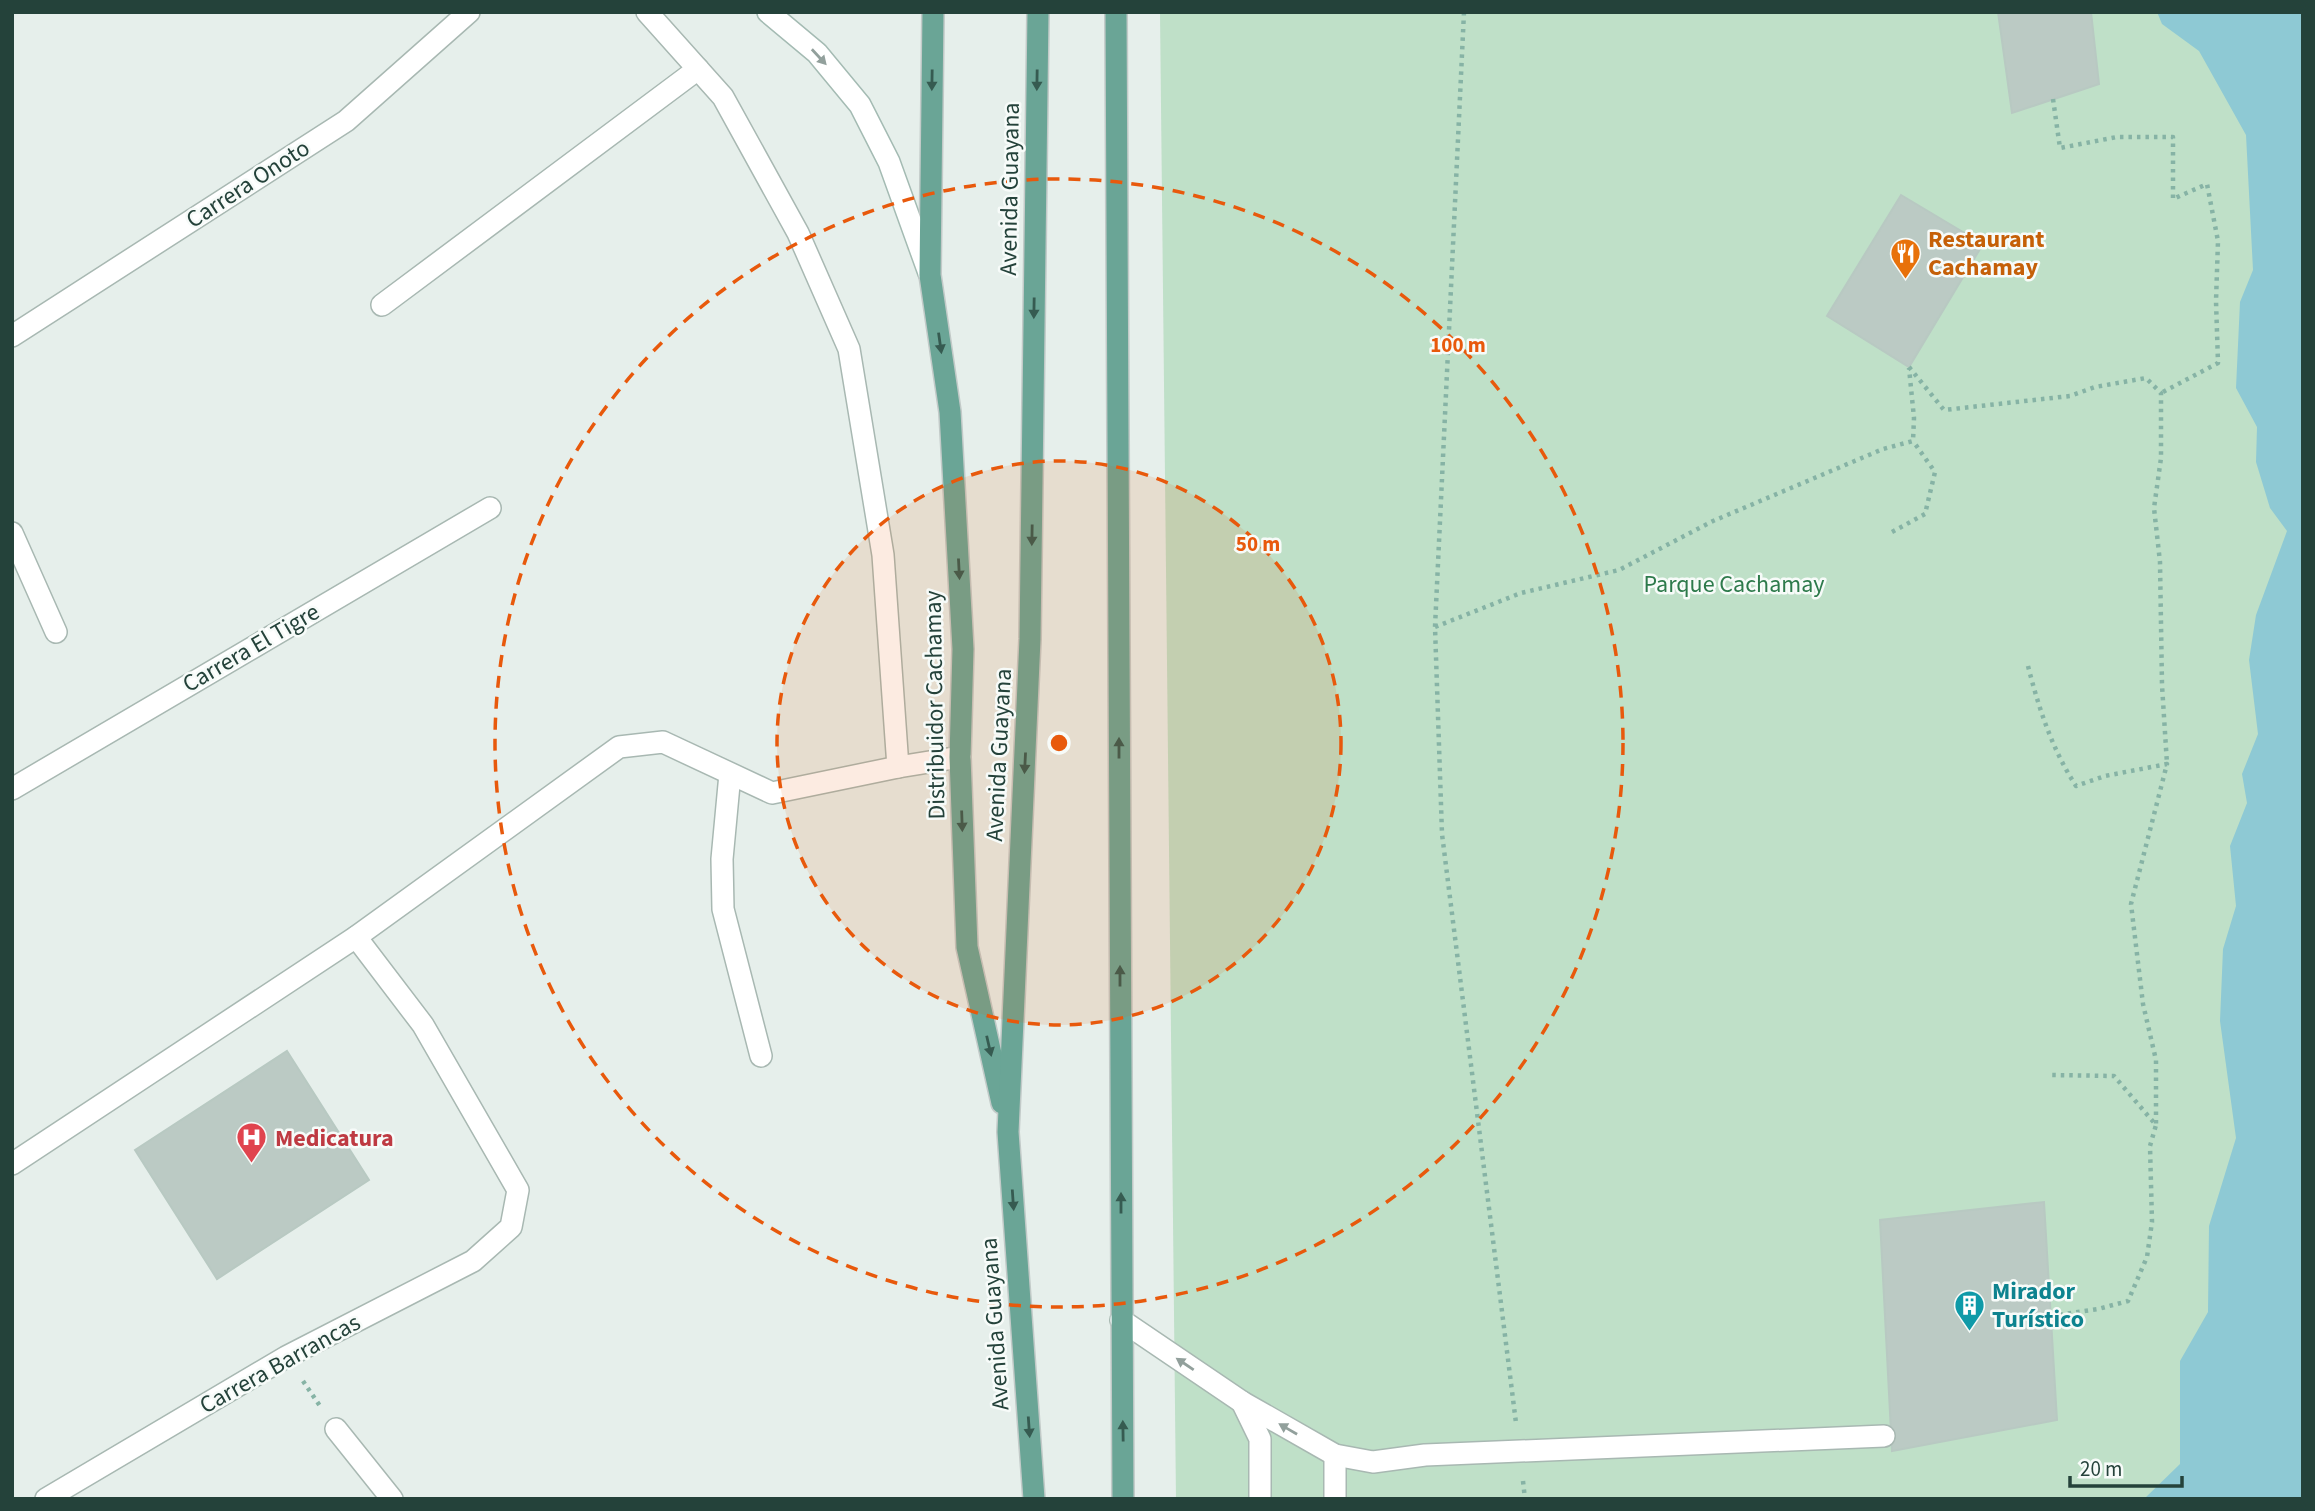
<svg xmlns="http://www.w3.org/2000/svg" width="2315" height="1511" font-family="'Source Sans 3',sans-serif">
<rect width="100%" height="100%" fill="#e6efeb"/>
<polygon fill="#bfe0c8" points="1160,12 2249,12 2303,73 2303,804 2252,1499 1176,1499"/>
<polygon fill="#8ec9d4" points="2157,12 2303,12 2303,1499 2144,1499 2180,1464 2180,1361 2208,1312 2209,1226 2236,1138 2220,1021 2223,949 2236,906 2230,846 2247,803 2242,774 2258,734 2249,660 2256,615 2287,531 2270,508 2256,462 2257,427 2236,388 2240,302 2253,270 2246,135 2199,51 2162,24"/>
<g fill="#bbcac4" stroke="#b8c9c2" stroke-width="2">
<polygon points="1998,12 2091,12 2099,84 2012,113"/>
<polygon points="1901,195 1983,244 1909,367 1827,316"/>
<polygon points="287,1051 369,1180 217,1279 135,1150"/>
<polygon points="2044,1202 2057,1420 1892,1451 1880,1220"/>
</g>
<g fill="none" stroke-linecap="round" stroke-linejoin="round">
<defs>
<g id="service">
<polyline points="12,533 56,632"/>
<polyline points="1121,1320 1242,1402 1335,1455 1373,1462 1425,1455 1884,1436"/>
<polyline points="1242,1402 1260,1439 1260,1499"/>
<polyline points="1335,1455 1335,1499"/>
</g>
<g id="minor">
<polyline points="647,12 723,97 798,233 849,349 883,555 898,767"/>
<polyline points="382,305 698,69"/>
<polyline points="12,336 346,121 469,12"/>
<polyline points="730,774 722,859 723,909 761,1056"/>
<polyline points="12,789 490,508"/>
<polyline points="12,1164 356,937 619,747 663,742 772,793 898,767 960,757"/>
<polyline points="336,1429 392,1499"/>
<polyline points="46,1499 286,1357 473,1261 511,1227 518,1190 423,1025 356,937"/>
</g>
<polyline id="secondary" points="768,12 817,53 860,105 889,162 929,273"/>
<g id="primary">
<polyline points="933,12 930,275 950,412 963,649 960,757 967,947 1002,1103"/>
<polyline points="1116,12 1123,1499"/>
<polyline points="1034,1499 1008,1132 1030,639 1038,12"/>
</g>
</defs>
<use href="#service" stroke="#a8b8b2" stroke-width="24"/>
<use href="#minor" stroke="#a8b8b2" stroke-width="24"/>
<use href="#secondary" stroke="#a4bbb3" stroke-width="24"/>
<use href="#primary" stroke="#c2cac8" stroke-width="24"/>
<g stroke="#86b3a5" stroke-width="4.5" stroke-dasharray="3.5 5" stroke-linecap="butt">
<polyline points="1464,12 1435,627 1442,834 1516,1423"/>
<polyline points="2053,99 2060,148 2117,137 2173,137 2173,199 2207,184 2218,241 2216,301 2218,363 2161,393"/>
<polyline points="1909,367 1944,410 2070,396 2095,387 2146,378 2161,393 2161,458 2154,508 2160,562 2162,685 2167,764"/>
<polyline points="1892,532 1925,514 1935,472 1913,441"/>
<polyline points="1435,627 1521,593 1619,570 1713,521 1883,449 1913,441 1914,418 1909,368"/>
<path d="M 2028,666 C 2039,709 2052,749 2076,786 L 2105,776 L 2167,764 L 2131,904 L 2143,1004 L 2156,1060 L 2156,1125"/>
<polyline points="2051,1316 2098,1309 2128,1301 2147,1257 2152,1222 2150,1146 2156,1125 2114,1076 2052,1075"/>
<polyline points="303,1381 320,1406"/>
<polyline points="1523,1481 1525,1499"/>
</g>
<use href="#service" stroke="#fff" stroke-width="21"/>
<use href="#minor" stroke="#fff" stroke-width="21"/>
<use href="#secondary" stroke="#fff" stroke-width="21"/>
<use href="#primary" stroke="#6aa596" stroke-width="21"/>
</g>
<defs><path id="oneway-solid" d="M-6-.8H1V-3.2L6.5 0L1 3.2V.8H-6Z" transform="scale(1.75)"/></defs>
<g fill="#92a09c">
<use href="#oneway-solid" transform="translate(819 57) rotate(47)"/>
<use href="#oneway-solid" transform="translate(1185 1364) rotate(-146)"/>
<use href="#oneway-solid" transform="translate(1288 1429) rotate(-150)"/>
</g>
<g fill="#365b51">
<use href="#oneway-solid" transform="translate(932 80) rotate(91)"/>
<use href="#oneway-solid" transform="translate(1037 80) rotate(91)"/>
<use href="#oneway-solid" transform="translate(1034 308) rotate(91)"/>
<use href="#oneway-solid" transform="translate(940 343) rotate(82)"/>
<use href="#oneway-solid" transform="translate(1032 535) rotate(91)"/>
<use href="#oneway-solid" transform="translate(959 569) rotate(87)"/>
<use href="#oneway-solid" transform="translate(1119 748) rotate(-90)"/>
<use href="#oneway-solid" transform="translate(1025 763) rotate(93)"/>
<use href="#oneway-solid" transform="translate(962 821) rotate(88)"/>
<use href="#oneway-solid" transform="translate(1120 976) rotate(-90)"/>
<use href="#oneway-solid" transform="translate(989 1046) rotate(77)"/>
<use href="#oneway-solid" transform="translate(1013 1200) rotate(86)"/>
<use href="#oneway-solid" transform="translate(1121 1203) rotate(-90)"/>
<use href="#oneway-solid" transform="translate(1029 1427) rotate(86)"/>
<use href="#oneway-solid" transform="translate(1123 1431) rotate(-91)"/>
</g>
<circle cx="1059" cy="743" r="282" fill="#e8590c" fill-opacity=".12"/>
<g fill="none" stroke="#e8590c" stroke-width="3.5" stroke-dasharray="12 9">
<circle cx="1059" cy="743" r="282"/>
<circle cx="1059" cy="743" r="564"/>
</g>
<defs>
<symbol id="restaurant-pin" viewBox="-11 -11 22 30"><path d="M0 17L-7.5 6A9.5 9.5 0 1 1 7.5 6Z" fill="#e8710a" stroke="#f7fbf9"/><path d="M-5-6h1v4h1v-4h1v4h1v-4h1v5L-1.5 .5V6h-2V.5L-5-1ZM5-6V6H3V1.5H1.5Q1.5-4 5-6Z" fill="#fff"/></symbol>
<symbol id="hospital-pin" viewBox="-11 -11 22 30"><path d="M0 17L-7.5 6A9.5 9.5 0 1 1 7.5 6Z" fill="#e0444e" stroke="#f7fbf9"/><path d="M-5-5h3v3.5h4V-5h3V5h-3V1.5h-4V5h-3Z" fill="#fff"/></symbol>
<symbol id="building-pin" viewBox="-11 -11 22 30"><path d="M0 17L-7.5 6A9.5 9.5 0 1 1 7.5 6Z" fill="#0f9aa8" stroke="#f7fbf9"/><path d="M-4-6H4V6H1V3H-1V6H-4ZM-2.5-4.3h1.7v1.8h-1.7ZM.8-4.3h1.7v1.8H.8ZM-2.5-1h1.7V.8h-1.7ZM.8-1h1.7V.8H.8Z" fill="#fff"/></symbol>
</defs>
<g fill-rule="evenodd">
<use href="#restaurant-pin" x="1888" y="236" width="35" height="47"/>
<use href="#hospital-pin" x="234" y="1120" width="35" height="47"/>
<use href="#building-pin" x="1952" y="1288" width="35" height="47"/>
</g>
<g text-anchor="middle" dominant-baseline="central" stroke-width="5" stroke-linejoin="round" paint-order="stroke">
<g font-size="24" fill="#24423a" stroke="#f7fbf9">
<text transform="translate(248 184) rotate(-33)">Carrera Onoto</text>
<text transform="translate(1010 189) rotate(-89)">Avenida Guayana</text>
<text transform="translate(251 648) rotate(-30)">Carrera El Tigre</text>
<text transform="translate(935 705) rotate(-91)">Distribuidor Cachamay</text>
<text transform="translate(999 755) rotate(-87)">Avenida Guayana</text>
<text transform="translate(995 1324) rotate(-94)">Avenida Guayana</text>
<text transform="translate(280 1364) rotate(-29)">Carrera Barrancas</text>
</g>
<g font-size="24" font-weight="bold" fill="#c56008" stroke="#f7fbf9" text-anchor="start">
<text x="1928" y="239">Restaurant<tspan x="1928" dy="28">Cachamay</tspan></text>
</g>
<g font-size="24" fill="#2d7a4b" stroke="#f7fbf9">
<text x="1734" y="584">Parque Cachamay</text>
</g>
<g font-size="24" font-weight="bold" fill="#be3a42" stroke="#f7fbf9" text-anchor="start">
<text x="275" y="1138">Medicatura</text>
</g>
<g font-size="24" font-weight="bold" fill="#0d838f" stroke="#f7fbf9" text-anchor="start">
<text x="1992" y="1291">Mirador<tspan x="1992" dy="28">Turístico</tspan></text>
</g>
</g>
<circle cx="1059" cy="743" r="10" fill="#e8590c" stroke="#f7fbf9" stroke-width="3.5"/>
<g font-size="21" text-anchor="middle" font-weight="bold" fill="#e8590c" stroke="#f7fbf9" stroke-width="5" stroke-linejoin="round" paint-order="stroke">
<text x="1458" y="352">100 m</text>
<text x="1258" y="551">50 m</text>
</g>
<rect width="2315" height="1511" fill="none" stroke="#24423a" stroke-width="28"/>
<path d="M2070 1476v10h112v-10" fill="none" stroke="#24423a" stroke-width="3.5"/>
<text x="2080" y="1476" font-size="21" fill="#24423a" stroke="#f7fbf9" stroke-width="5" paint-order="stroke">20 m</text>
</svg>
